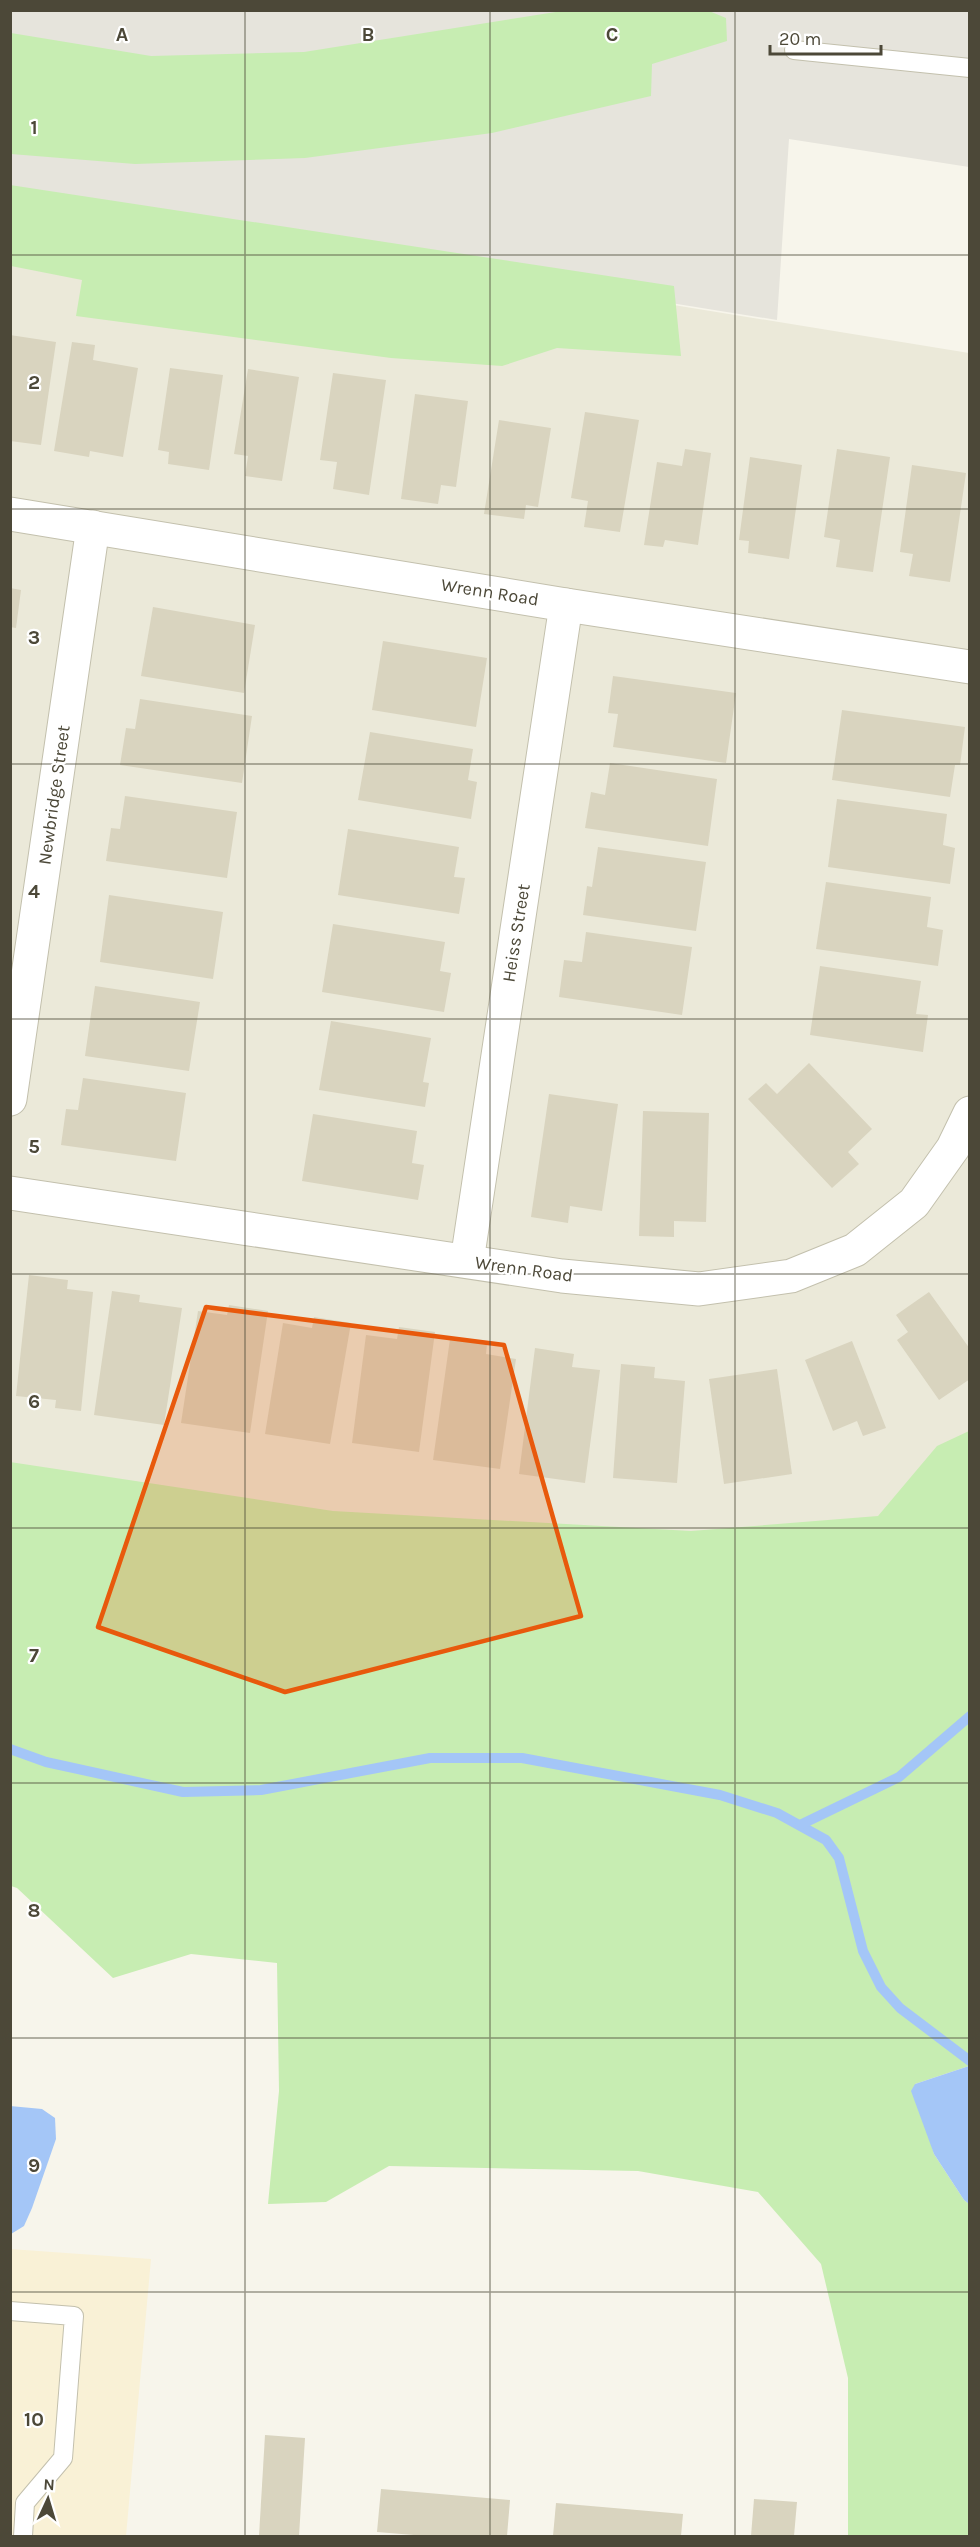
<svg xmlns="http://www.w3.org/2000/svg" width="980" height="2547" font-family="Karla,sans-serif">
<rect width="100%" height="100%" fill="#f7f5eb"/>
<polygon fill="#ebe9d9" points="10,197 969,353 969,1870 11,1751"/>
<polygon fill="#f9f1d6" points="10,2249 151,2259 126,2536 11,2536"/>
<polygon fill="#e6e4dc" points="10,11 969,11 969,167 789,139 777,320 11,197"/>
<g fill="#c7edb2">
<polygon points="709,11 726,18 727,41 652,64 651,96 492,133 305,158 135,164 11,154 11,33 151,56 304,52 562,11"/>
<polygon points="10,185 674,286 681,356 557,348 502,366 391,358 76,316 82,280 11,266"/>
<polygon points="969,1431 969,2066 915,2084 934,2154 964,2200 969,2204 969,2536 848,2536 848,2378 821,2264 758,2192 638,2171 389,2166 326,2202 268,2204 279,2091 277,1963 191,1954 113,1978 17,1888 11,1886 10,1462 333,1511 691,1531 878,1516 937,1446"/>
</g>
<g fill="#a4c6f7">
<polygon points="969,2066 970,2066 969,2204 964,2200 934,2154 911,2091 915,2084"/>
<polygon points="10,2106 42,2109 55,2118 56,2139 32,2208 24,2226 11,2234"/>
</g>
<g fill="none" stroke-linecap="round" stroke-linejoin="round">
<g stroke="#a4c6f7" stroke-width="10">
<polyline points="10,1749 46,1762 183,1792 261,1790 430,1758 522,1758 720,1795 777,1813 826,1840 839,1858 863,1951 881,1987 900,2008 970,2061"/>
<polyline points="800,1825 899,1777 970,1716"/>
</g>
</g>
<g fill="#d9d4bf">
<polygon points="10,335 56,342 41,445 10,441"/>
<polygon points="72,342 95,345 93,360 138,368 123,457 90,451 89,457 54,451"/>
<polygon points="170,368 223,375 209,470 168,464 169,452 158,450"/>
<polygon points="248,369 299,377 282,481 245,476 248,456 234,454"/>
<polygon points="333,373 386,380 369,495 333,489 337,462 320,460"/>
<polygon points="415,394 468,401 456,487 441,485 438,504 401,499"/>
<polygon points="585,412 639,420 620,532 584,527 588,501 571,498"/>
<polygon points="499,420 551,428 538,507 526,505 524,519 484,514"/>
<polygon points="685,449 711,453 698,545 665,540 663,547 644,545 657,462 682,466"/>
<polygon points="837,449 890,457 873,572 836,567 840,540 824,537"/>
<polygon points="750,457 802,465 789,559 748,553 749,541 739,540"/>
<polygon points="912,465 966,473 950,582 909,576 913,554 900,552"/>
<polygon points="10,588 21,590 16,628 10,627"/>
<polygon points="153,607 255,625 244,693 141,676"/>
<polygon points="383,641 487,658 476,727 372,710"/>
<polygon points="613,676 736,693 726,763 613,747 618,714 608,713"/>
<polygon points="140,699 252,716 242,783 120,765 126,728 135,729"/>
<polygon points="842,710 965,727 960,765 955,765 950,797 832,780"/>
<polygon points="370,732 473,749 468,780 477,782 471,819 358,800"/>
<polygon points="610,763 717,779 708,846 585,828 591,792 605,795"/>
<polygon points="125,796 237,812 227,878 106,861 111,828 120,829"/>
<polygon points="837,799 947,814 943,845 955,848 950,884 828,867"/>
<polygon points="348,829 459,847 454,877 465,878 459,914 338,895"/>
<polygon points="598,847 706,862 696,931 583,915 587,886 592,887"/>
<polygon points="826,882 931,897 927,927 943,930 938,966 816,949"/>
<polygon points="109,895 223,912 213,979 100,962"/>
<polygon points="333,924 445,942 440,971 451,973 444,1012 322,992"/>
<polygon points="586,932 692,947 682,1015 559,997 564,960 582,962"/>
<polygon points="820,966 921,981 916,1014 928,1015 923,1052 810,1035"/>
<polygon points="95,986 200,1002 189,1071 85,1056"/>
<polygon points="331,1021 431,1038 423,1082 429,1083 425,1107 319,1090"/>
<polygon points="809,1063 872,1129 848,1152 859,1164 832,1188 748,1099 766,1083 777,1094"/>
<polygon points="83,1078 186,1093 176,1161 61,1145 66,1109 78,1110"/>
<polygon points="549,1094 618,1104 602,1211 570,1206 568,1223 531,1217"/>
<polygon points="643,1111 709,1113 706,1222 674,1221 674,1237 639,1236"/>
<polygon points="313,1114 417,1131 412,1163 424,1165 418,1200 302,1181"/>
<polygon points="29,1275 68,1280 67,1289 93,1292 81,1411 55,1408 56,1400 16,1396"/>
<polygon points="112,1291 140,1295 139,1302 182,1308 164,1425 94,1415"/>
<polygon points="929,1292 970,1349 970,1379 939,1400 897,1340 908,1332 896,1315"/>
<polygon points="229,1305 268,1311 250,1433 181,1423 198,1311 227,1315"/>
<polygon points="314,1317 351,1323 330,1444 265,1434 283,1323 312,1328"/>
<polygon points="399,1327 435,1332 419,1452 352,1443 366,1335 397,1339"/>
<polygon points="450,1339 487,1344 486,1354 516,1359 500,1469 433,1460"/>
<polygon points="852,1341 886,1428 863,1436 857,1421 833,1431 805,1360"/>
<polygon points="535,1348 574,1354 572,1367 600,1370 585,1483 519,1474"/>
<polygon points="621,1364 655,1367 654,1378 685,1381 677,1483 613,1478"/>
<polygon points="777,1369 792,1474 724,1484 709,1379"/>
<polygon points="265,2435 305,2438 299,2536 259,2536"/>
<polygon points="381,2489 510,2500 507,2536 426,2536 377,2532"/>
<polygon points="754,2499 797,2502 794,2536 751,2536"/>
<polygon points="556,2503 683,2514 681,2536 553,2536"/>
</g>
<g fill="none" stroke-linecap="round" stroke-linejoin="round">
<defs>
<g id="service">
<polyline points="794,50 970,68"/>
<polyline points="10,2311 74,2316 63,2458 25,2503 23,2536"/>
</g>
<g id="minor">
<polyline points="10,514 566,605 970,667"/>
<polyline points="10,1099 93,527"/>
<polyline points="10,1193 562,1276 699,1289 791,1276 855,1250 914,1203 953,1148 970,1113"/>
<polyline points="467,1261 566,605"/>
</g>
</defs>
<use href="#service" stroke="#c3c0ad" stroke-width="20"/>
<use href="#minor" stroke="#c3c0ad" stroke-width="35"/>
<use href="#service" stroke="#fff" stroke-width="18"/>
<use href="#minor" stroke="#fff" stroke-width="33"/>
</g>
<path fill="#e8590c" fill-opacity="0.2" stroke="#e8590c" stroke-width="4.5" stroke-linejoin="round" d="M 206,1307 L 504,1345 L 581,1616 L 285,1692 L 98,1627 Z"/>
<path fill="none" stroke="#4c4838" stroke-width="1.5" stroke-opacity="0.55" d="M 245,10 L 245,2536M 490,10 L 490,2536M 735,10 L 735,2536M 10,255 L 970,255M 10,509 L 970,509M 10,764 L 970,764M 10,1019 L 970,1019M 10,1274 L 970,1274M 10,1528 L 970,1528M 10,1783 L 970,1783M 10,2038 L 970,2038M 10,2292 L 970,2292"/>
<g text-anchor="middle" dominant-baseline="central" stroke-width="4.5" stroke-linejoin="round" paint-order="stroke">
<g font-size="18" fill="#4c4838" stroke="#fff">
<text transform="translate(490 592) rotate(9)">Wrenn Road</text>
<text transform="translate(54 795) rotate(-82)">Newbridge Street</text>
<text transform="translate(516 933) rotate(-81)">Heiss Street</text>
<text transform="translate(524 1269) rotate(8)">Wrenn Road</text>
</g>
</g>
<g font-size="20" text-anchor="middle" font-weight="bold" fill="#4c4838" stroke="#fff" stroke-width="4.5" stroke-linejoin="round" paint-order="stroke">
<text x="122" y="41">A</text>
<text x="368" y="41">B</text>
<text x="612" y="41">C</text>
<text x="34" y="134">1</text>
<text x="34" y="389">2</text>
<text x="34" y="644">3</text>
<text x="34" y="898">4</text>
<text x="34" y="1153">5</text>
<text x="34" y="1408">6</text>
<text x="34" y="1662">7</text>
<text x="34" y="1917">8</text>
<text x="34" y="2172">9</text>
<text x="34" y="2426">10</text>
</g>
<rect width="980" height="2547" fill="none" stroke="#4c4838" stroke-width="24"/>
<g transform="translate(48 2499) rotate(4)" stroke="#ffffff" stroke-width="4.5" paint-order="stroke">
<path d="M0-4.5L10 22L0 15L-10 22Z" fill="#4c4838"/>
<text y="-9" font-size="16" font-weight="bold" text-anchor="middle" fill="#4c4838">N</text>
</g>
<path d="M770 45v9h111v-9" fill="none" stroke="#4c4838" stroke-width="3"/>
<text x="779" y="45" font-size="18" fill="#4c4838" stroke="#ffffff" stroke-width="4.5" paint-order="stroke">20 m</text>
</svg>
